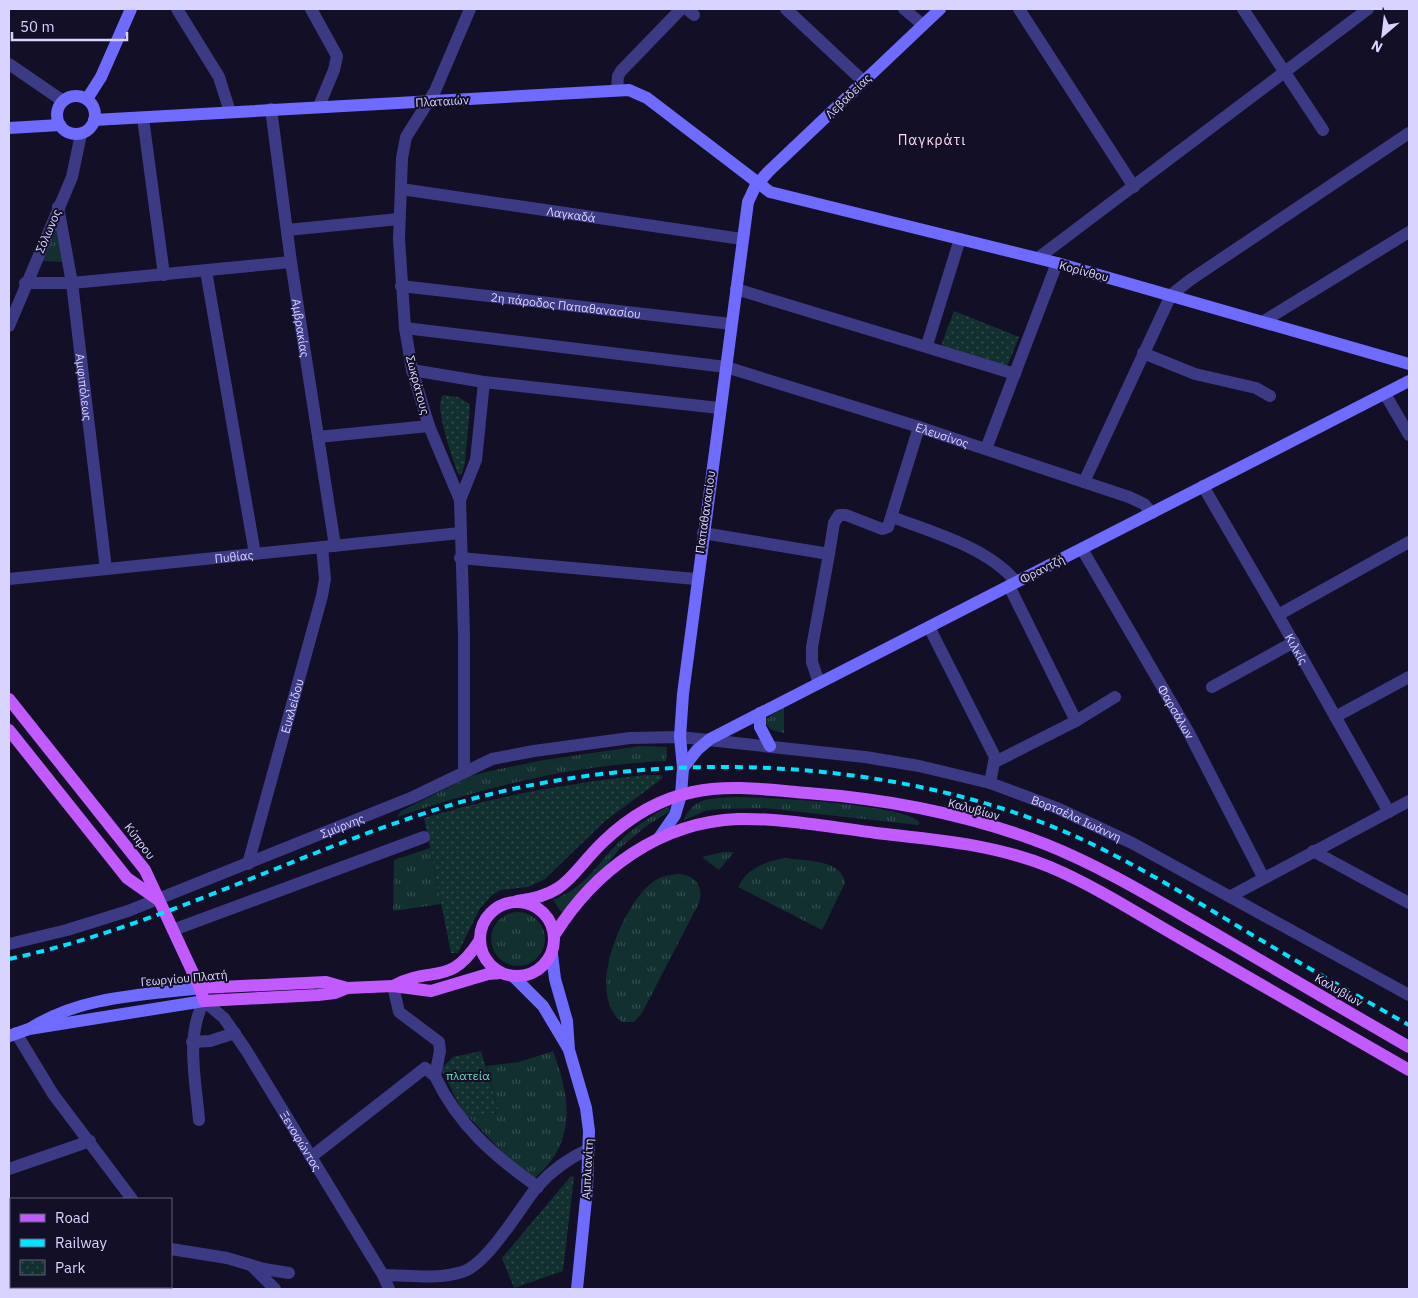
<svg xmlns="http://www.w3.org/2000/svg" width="1418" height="1298" font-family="'IBM Plex Sans',sans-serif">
<defs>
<pattern id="grass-tufts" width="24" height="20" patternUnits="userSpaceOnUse" patternTransform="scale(1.25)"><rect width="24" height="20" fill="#12302f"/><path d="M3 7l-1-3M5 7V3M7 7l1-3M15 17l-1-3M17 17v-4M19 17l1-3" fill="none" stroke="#344d4e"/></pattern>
<pattern id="park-dots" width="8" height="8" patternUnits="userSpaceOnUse" patternTransform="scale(1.25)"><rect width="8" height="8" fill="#12302f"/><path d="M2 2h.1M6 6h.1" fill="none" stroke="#344d4e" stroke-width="1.8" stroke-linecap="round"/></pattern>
</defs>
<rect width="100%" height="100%" fill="#130f26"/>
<g fill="url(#grass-tufts)">
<polygon points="56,231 62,262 43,261"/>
<path d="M 784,707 L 784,733 C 775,731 767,730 765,720 Z"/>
<path d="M 640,746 L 667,747 L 666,761 C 573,765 484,787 397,817 L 401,811 L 471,776 L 490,771 L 544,760 Z"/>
<path d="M 737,797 C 764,797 908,804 920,823 L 918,825 L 764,808 L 718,809 L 705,811 L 684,820 C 693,796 714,798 737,797 Z"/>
<path d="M 668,807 L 670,811 L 645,827 L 620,848 L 595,880 L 580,891 L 562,913 L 553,900 C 585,887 594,868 617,844 C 631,829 649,817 668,807 Z"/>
<polygon points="430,848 441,904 393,911 394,860"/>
<polygon points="723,852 734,852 719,870 702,857"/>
<path d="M 785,858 C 804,861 843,859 845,883 L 822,930 L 738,887 C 748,867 765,862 785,858 Z"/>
<path d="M 680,874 C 696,876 704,887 699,903 L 642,1013 L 634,1022 L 622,1022 C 584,994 623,903 654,881 C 661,876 672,874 680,874 Z"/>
<circle cx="518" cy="939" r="27"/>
<path d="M 553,1051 C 570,1097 578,1141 535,1178 L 505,1155 L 469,1117 L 499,1112 L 486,1066 L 519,1062 Z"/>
</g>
<g fill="url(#park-dots)">
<polygon points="954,311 1019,337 1007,367 941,346"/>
<path d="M 443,395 L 458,397 L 470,404 L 465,464 L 461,475 L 458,474 C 453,459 433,405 443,395 Z"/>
<path d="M 645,775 L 661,775 L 663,778 L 605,821 L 545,879 L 528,887 L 501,890 L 492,895 L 479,910 L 458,953 L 451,953 L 424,818 C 496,796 569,783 645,775 Z"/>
<polygon points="481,1051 499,1112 466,1118 441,1069 453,1057"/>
<polygon points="571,1176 574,1177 563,1271 514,1288 502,1258"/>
</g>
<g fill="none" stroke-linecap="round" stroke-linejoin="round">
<g stroke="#3d3a85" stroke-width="12">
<polyline points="177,9 219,77 230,112"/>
<polyline points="311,9 337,56 334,70 319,106"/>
<polyline points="687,9 694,15"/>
<polyline points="786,9 863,81"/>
<polyline points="904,9 923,25"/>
<polyline points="1019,9 1134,187"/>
<polyline points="1243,9 1323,130"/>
<polyline points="9,64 63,101"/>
<polyline points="617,89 618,76 621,71 681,9"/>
<path id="s1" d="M 271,109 L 291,262 L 335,546"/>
<polyline points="143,118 164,275"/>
<path id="s2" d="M 401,189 L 742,239"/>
<path id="s3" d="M 58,207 L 72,283 L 106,569"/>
<polyline points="287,230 399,219"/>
<polyline points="1038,258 1368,9"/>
<polyline points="206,271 255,554"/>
<polyline points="25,283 72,283 291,262"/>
<path id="s4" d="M 401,286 L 731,324"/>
<polyline points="736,289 1015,374"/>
<polyline points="1264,321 1409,232"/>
<polyline points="9,326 72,177 81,134"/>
<path id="s5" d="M 405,328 L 726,367 L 919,427 L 1129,497 L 1144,504 L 1152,513"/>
<polyline points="927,345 960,239"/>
<polyline points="1143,353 1195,374 1256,388 1270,396"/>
<polyline points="412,370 484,382 719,408"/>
<polyline points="1385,394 1409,435"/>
<polyline points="318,437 429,426"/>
<polyline points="986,449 1057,263"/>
<polyline points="1084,482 1171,295 1190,280 1409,133"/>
<path id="s6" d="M 1203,486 L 1278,615 L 1389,812"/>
<polyline points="460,500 476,460 484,382"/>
<path d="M 892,517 C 932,532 989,548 1016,582"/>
<polyline points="703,533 829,554 812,647 812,662 819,683"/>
<path id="s7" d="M 1082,549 L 1189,733 L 1263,877"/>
<polyline points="829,554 834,523 839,515 846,515 882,529 888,527 919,427"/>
<polyline points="460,558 696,579"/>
<path id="s8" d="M 9,579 L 460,533"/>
<polyline points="1009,586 1076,721"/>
<polyline points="1278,615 1409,542"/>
<polyline points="929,627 995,757 990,783"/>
<polyline points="1212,687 1294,642"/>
<polyline points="1335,717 1409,677"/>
<polyline points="995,762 1076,721 1115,697"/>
<polyline points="464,772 464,634 460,500 429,426 412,370 405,328 399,239 402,158 406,137 435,91 470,9"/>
<polyline points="1313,851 1409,903"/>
<path id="s9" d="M 248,864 L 322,596 L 325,579 L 322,547"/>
<polyline points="1231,896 1409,801"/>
<polyline points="173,930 424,837"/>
<path id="s10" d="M 9,944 L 67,930 L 128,911 L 413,797 L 492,759 L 534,751 L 630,738 L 680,737 L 865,757 L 919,766 L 990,783 L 1057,808 L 1132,843 L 1409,995"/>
<path d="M 393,986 L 399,1012 L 439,1042 L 440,1051 L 435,1076 C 458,1125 494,1156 538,1187"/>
<polyline points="16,1033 53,1094 132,1199"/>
<polyline points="192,1042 210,1041 235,1033"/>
<path id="s11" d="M 199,1120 C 196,1081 185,1037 204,1001 L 224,1018 L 246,1050 L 383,1275 L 389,1289"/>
<polyline points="311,1157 425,1068 435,1076"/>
<polyline points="9,1169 90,1141"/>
<polyline points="9,1223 11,1223"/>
<polyline points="171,1249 227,1258 264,1269 289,1273"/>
<polyline points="252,1266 275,1289"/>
<path d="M 383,1275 C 408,1275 437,1280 462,1272 C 488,1264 519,1209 537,1187 C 551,1171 569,1158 589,1149"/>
<polyline points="14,1289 18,1287"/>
</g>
<g stroke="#6f6bff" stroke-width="12">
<circle cx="76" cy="115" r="19"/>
<polyline points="87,99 101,77 131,9"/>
<polyline points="94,120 629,90 647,98 770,192 1057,263 1409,364"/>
<polyline points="9,128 60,125"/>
<polyline points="760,713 760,727 770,746"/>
<polyline points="683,768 697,750 710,739 1409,381"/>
<polyline points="659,838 675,815 681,795 683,768 680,737 683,694 748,202 755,187 768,172 940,9"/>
<polyline points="552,954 555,979 567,1021 569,1050 586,1108 589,1131 587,1189 577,1289"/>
<polyline points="513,976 543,1006 568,1048"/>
<path d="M 31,1028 C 81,996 143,995 200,988"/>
<polyline points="9,1036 29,1029 204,1001"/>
</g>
<g stroke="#c25bff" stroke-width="12">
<polyline points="9,699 145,870 200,988 204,1001 318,995 335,993 347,988"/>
<polyline points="9,730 127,878 157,899"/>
<path d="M 517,901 C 568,895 570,874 603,842 C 628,818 659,799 693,792 C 729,784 771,790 807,793 C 887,799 970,815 1045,844 C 1103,867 1158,901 1212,932 C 1277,970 1343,1009 1409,1047"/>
<circle cx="517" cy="939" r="37"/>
<path d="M 555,934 C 595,870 660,822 738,819 C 783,818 831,827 876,833 C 936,840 994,844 1050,867 C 1095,886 1138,914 1180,938 C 1257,982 1333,1026 1409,1070"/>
<path d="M 393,986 C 434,964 448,989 480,940"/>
<polyline points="200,988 326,982 347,988 393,986 431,991 488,974 501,973"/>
</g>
<path stroke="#00e5ff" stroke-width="4" stroke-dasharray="8 6" stroke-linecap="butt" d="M 9,959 C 163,926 303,849 454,804 C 647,747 892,754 1077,837 C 1138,865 1196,901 1254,936 C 1305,966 1357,996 1409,1025"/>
</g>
<g text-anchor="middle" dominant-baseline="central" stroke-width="4" stroke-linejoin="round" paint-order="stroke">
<g font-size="12" fill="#d9d4ff" stroke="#130f26">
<text transform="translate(848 96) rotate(-44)">Λεβαδείας</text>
<text transform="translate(442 101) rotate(-3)">Πλαταιών</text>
<text stroke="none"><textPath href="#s2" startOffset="172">Λαγκαδά</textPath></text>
<text transform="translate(48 231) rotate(-67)">Σόλωνος</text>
<text transform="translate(1084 271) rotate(15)">Κορίνθου</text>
<text stroke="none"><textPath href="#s4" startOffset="166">2η πάροδος Παπαθανασίου</textPath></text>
<text stroke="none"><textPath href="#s1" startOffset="221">Αμβρακίας</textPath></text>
<text transform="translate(418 385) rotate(75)">Σωκράτους</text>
<text stroke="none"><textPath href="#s3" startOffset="182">Αμφιπόλεως</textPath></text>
<text stroke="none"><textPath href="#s5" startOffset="550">Ελευσίνος</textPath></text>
<text transform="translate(705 512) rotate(-82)">Παπαθανασίου</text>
<text stroke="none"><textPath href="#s8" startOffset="226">Πυθίας</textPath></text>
<text transform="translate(1042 569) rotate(-27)">Φραντζή</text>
<text stroke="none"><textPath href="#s6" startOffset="188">Κιλκίς</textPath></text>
<text stroke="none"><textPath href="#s9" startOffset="164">Ευκλείδου</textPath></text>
<text stroke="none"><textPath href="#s7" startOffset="188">Φαρσάλων</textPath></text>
<text transform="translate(974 809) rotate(15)">Καλυβίων</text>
<text stroke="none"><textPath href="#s10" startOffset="1115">Βορτσέλα Ιωάννη</textPath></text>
<text stroke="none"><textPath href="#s10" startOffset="354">Σμύρνης</textPath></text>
<text transform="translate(140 841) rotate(53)">Κύπρου</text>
<text transform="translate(184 978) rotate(-5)">Γεωργίου Πλατή</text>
<text transform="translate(1339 990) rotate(30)">Καλυβίων</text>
<text stroke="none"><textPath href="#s11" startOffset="292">Ξενοφώντος</textPath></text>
<text transform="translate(587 1169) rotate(-87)">Αμπλιανίτη</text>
</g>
<g font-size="12" fill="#5fe0c0" stroke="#130f26">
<text x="468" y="1075">πλατεία</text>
</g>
<g font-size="14" letter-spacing="1" fill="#ffd6f0" stroke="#130f26">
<text x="932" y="140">Παγκράτι</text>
</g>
</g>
<rect width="1418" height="1298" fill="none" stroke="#d9d4ff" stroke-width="20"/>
<rect x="10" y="1198" width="162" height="90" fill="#130f26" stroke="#625e7d"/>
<rect x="20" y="1214" width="25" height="8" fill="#c25bff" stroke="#625e7d"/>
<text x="55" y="1223" font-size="15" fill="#d9d4ff">Road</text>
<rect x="20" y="1239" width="25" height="8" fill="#00e5ff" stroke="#625e7d"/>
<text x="55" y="1248" font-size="15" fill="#d9d4ff">Railway</text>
<rect x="20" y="1260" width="25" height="15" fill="url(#park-dots)" stroke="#625e7d"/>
<text x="55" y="1273" font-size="15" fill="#d9d4ff">Park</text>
<g transform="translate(1383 35) rotate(208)" stroke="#130f26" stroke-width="4" paint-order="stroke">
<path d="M0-4L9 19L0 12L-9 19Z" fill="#d9d4ff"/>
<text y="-8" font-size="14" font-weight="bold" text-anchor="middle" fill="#d9d4ff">N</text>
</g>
<path d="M12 32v8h115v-8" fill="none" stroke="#d9d4ff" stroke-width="2.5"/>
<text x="20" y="32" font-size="15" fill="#d9d4ff" stroke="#130f26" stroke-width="4" paint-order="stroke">50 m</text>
</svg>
